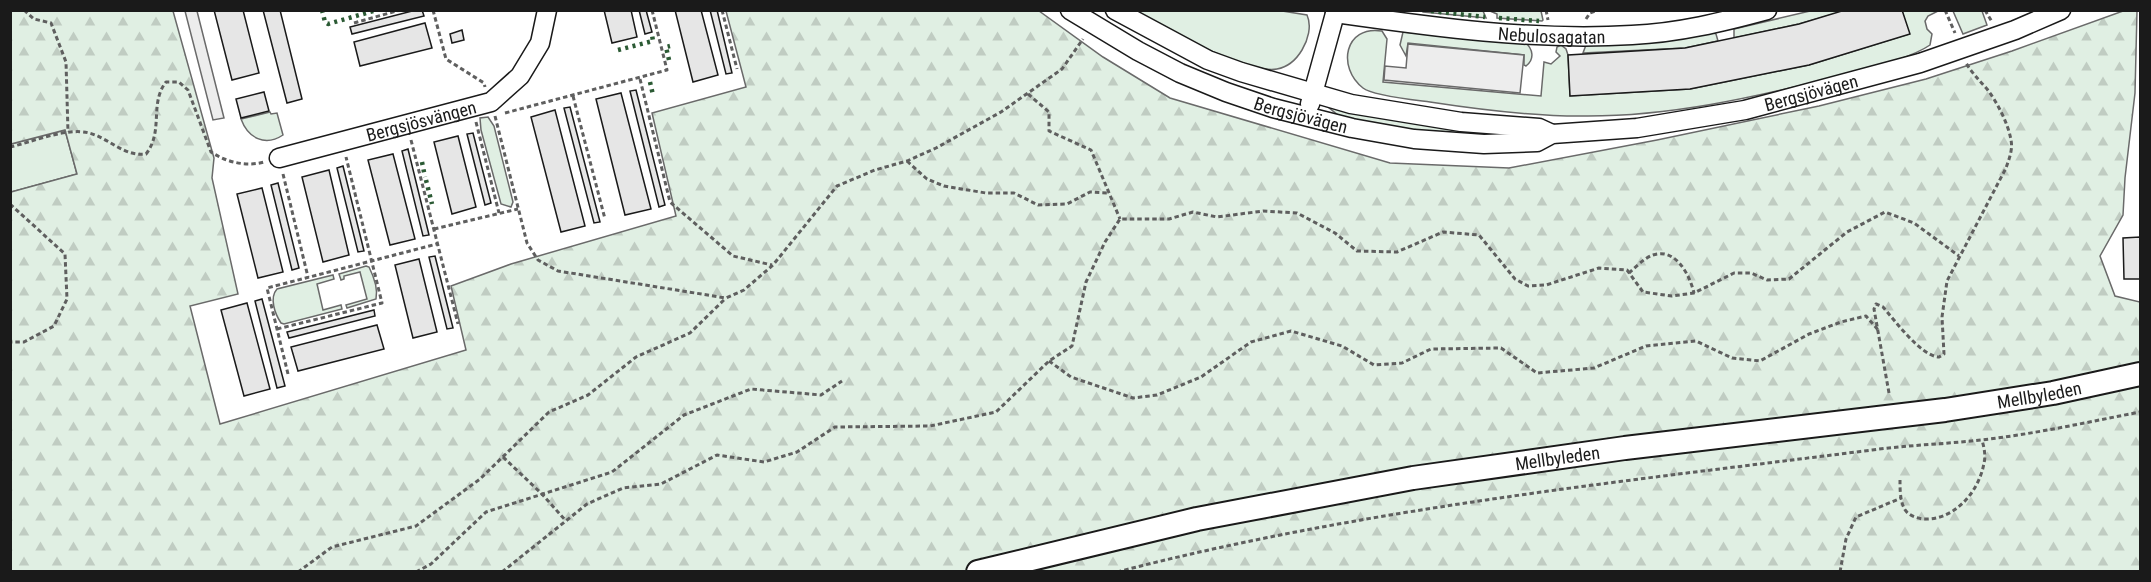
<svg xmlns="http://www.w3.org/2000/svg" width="2151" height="582" font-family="'Roboto Condensed',sans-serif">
<defs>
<pattern id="forest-firs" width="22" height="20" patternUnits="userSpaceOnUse" patternTransform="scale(1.5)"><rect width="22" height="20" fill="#e0efe3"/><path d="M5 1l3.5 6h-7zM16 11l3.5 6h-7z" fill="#c0ccc2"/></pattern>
</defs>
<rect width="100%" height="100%" fill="#fff"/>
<g fill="#e0efe3" stroke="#6a6a6a" stroke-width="1.5">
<path d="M 1276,10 L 1307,15 C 1312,26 1308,40 1302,50 C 1296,60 1288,67 1277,69 C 1248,75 1159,25 1131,11 Z"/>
<path d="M 1940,10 L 1928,16 L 1925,21 L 1927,29 L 1932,34 L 1930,45 C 1910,59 1857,72 1831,78 C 1752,98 1670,116 1588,116 C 1536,117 1482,110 1430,102 C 1415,100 1373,96 1363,88 C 1337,68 1344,25 1382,31 L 1387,39 L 1383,82 L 1541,96 L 1544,62 L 1551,64 L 1560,56 L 1556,52 L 1557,47 L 1561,45 L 1566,49 L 1568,55 L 1570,96 L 1690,89 L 1809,65 L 1909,34 L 1902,11 Z"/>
<polygon points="1422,11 1483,11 1486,18 1423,12"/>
<polygon points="1490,11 1541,11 1543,20 1542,21 1497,18 1497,14"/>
<polygon points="1810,11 1845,11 1799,24 1734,38 1734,29"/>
<polygon points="1953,11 1982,11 1987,25 1963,34"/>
<path d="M 1403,32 L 1525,42 C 1533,49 1535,59 1526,66 L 1524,65 L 1524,55 L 1408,43 L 1406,56 L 1400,45 Z"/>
<polygon points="1712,32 1716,34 1718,41 1685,48 1583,53 1586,45"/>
<polygon points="1331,106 1539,136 1440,134 1350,120 1338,115 1328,107"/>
<path d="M 270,112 L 271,114 L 277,113 L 283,135 C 265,147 248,138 241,119 Z"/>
<polygon points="488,117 494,126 513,202 511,207 501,204 481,130 480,118"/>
<polygon points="65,130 77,174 11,192 11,144"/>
<path d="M 366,266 L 369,267 C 374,277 378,289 376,299 L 347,308 L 346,305 L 367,299 L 360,272 L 344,276 L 344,279 L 341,280 L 339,274 Z"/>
<path d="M 333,275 L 334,279 L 317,284 L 323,310 L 341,305 L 342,309 L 284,324 L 281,323 C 275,314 269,298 277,289 Z"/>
</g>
<polygon fill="url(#forest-firs)" stroke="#6a6a6a" stroke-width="1.5" points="11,11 173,11 214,158 212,178 238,294 190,306 220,424 466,350 451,286 511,264 676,216 652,113 746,87 726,11 1039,11 1103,57 1170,98 1390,163 1509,168 1657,140 1819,106 1926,79 2012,51 2123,11 2137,11 2135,93 2125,178 2123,215 2100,256 2115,296 2140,302 2140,571 11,571 11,192 77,174 65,130 11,144"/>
<g fill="#ededed" stroke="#6a6a6a" stroke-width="1.5">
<polygon points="185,11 197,11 224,118 213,120"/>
<polygon points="1408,44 1524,55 1520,93 1384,80 1385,66 1406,68"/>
</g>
<g fill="#e6e6e6" stroke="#1a1a1a" stroke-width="1.5">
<polygon points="214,10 243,10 259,73 232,80"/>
<polygon points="263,10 280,10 302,99 287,103"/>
<polygon points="416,10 422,10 424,16 352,34 350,27"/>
<polygon points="604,10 631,10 637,37 612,43"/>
<polygon points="639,10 646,10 652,32 645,34"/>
<polygon points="675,10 701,10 718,75 693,82"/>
<polygon points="710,10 717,10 732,73 726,74"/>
<polygon points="1845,10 1902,10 1910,34 1809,65 1690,89 1570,96 1568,55 1685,48 1799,24"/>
<polygon points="425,23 432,48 360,66 354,42"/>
<polygon points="462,30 464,40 452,43 450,34"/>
<polygon points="636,90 665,205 659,207 630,91"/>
<polygon points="264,92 269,111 241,118 236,99"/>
<polygon points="621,93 651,209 625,215 596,99"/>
<polygon points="570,107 600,222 594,223 564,108"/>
<polygon points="555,110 585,226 561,232 531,117"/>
<polygon points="473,133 491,203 485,205 467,134"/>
<polygon points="458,136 476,207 452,214 434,142"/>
<polygon points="408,149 429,235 423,236 402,151"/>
<polygon points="393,154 415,239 390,245 368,160"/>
<polygon points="343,166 364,251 358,252 337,168"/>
<polygon points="329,170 349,255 323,262 302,177"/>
<polygon points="278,183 299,268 292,270 271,185"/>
<polygon points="262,188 283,272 258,278 237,194"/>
<polygon points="2140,237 2140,279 2124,279 2123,238"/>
<polygon points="435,256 453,328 447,329 429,257"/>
<polygon points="419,259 437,332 413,338 395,265"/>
<polygon points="262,299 285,386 277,388 255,301"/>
<polygon points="247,303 270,389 244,396 221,310"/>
<polygon points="374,310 375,316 289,338 287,332"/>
<polygon points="377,325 384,349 298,371 291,347"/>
</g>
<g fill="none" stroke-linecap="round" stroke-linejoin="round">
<defs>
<g id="minor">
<path id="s1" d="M 1070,10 L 1138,51 L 1180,73 L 1226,92 L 1273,108 L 1352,128 L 1414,139 L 1484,144 L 1537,142 L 1552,134 L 1637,128 L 1745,110 L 1920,63 L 2015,30 L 2061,10"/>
<polyline points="1115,10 1208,60 1241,72 1351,104 1461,122 1539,128 1552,134"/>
<path id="s2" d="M 1335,13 C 1434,27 1532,41 1632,35 C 1678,33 1723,22 1767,10"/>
<polyline points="1310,104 1336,10"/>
<path id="s3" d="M 279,158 L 491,102 L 520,76 L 540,43 L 547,10"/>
</g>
<g id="major">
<path id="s4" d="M 978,572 L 1197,519 L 1413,478 L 1625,448 L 1945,410 L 2053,393 L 2140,374"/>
</g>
</defs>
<use href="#minor" stroke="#1a1a1a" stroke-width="21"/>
<use href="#major" stroke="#1a1a1a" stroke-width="26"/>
<g stroke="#5f5f5f" stroke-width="3" stroke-dasharray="4.5 3" stroke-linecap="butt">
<polyline points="24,10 34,19 51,23 66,62 68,132"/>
<polyline points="433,10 446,59 484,83 485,87"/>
<polyline points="722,10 737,69"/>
<polyline points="1546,10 1548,20"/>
<polyline points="1945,10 1955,33"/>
<polyline points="1985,10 1992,22"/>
<polyline points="1586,19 1590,13 1598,10"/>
<polyline points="354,23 400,10"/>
<polyline points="640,79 670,202 733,256 772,265"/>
<polyline points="1028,94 1049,112 1049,131 1091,150 1120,219"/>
<polyline points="573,96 605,219"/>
<polyline points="505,113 667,70 652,10"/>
<polyline points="495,116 527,243 538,260 558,271 726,298 744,290 773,265 837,186 875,170 907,161 936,148 1001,112 1062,69 1083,39"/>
<polyline points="476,122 499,213"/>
<polyline points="411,140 458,324"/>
<path d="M 10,147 C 32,142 67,127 89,133 C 109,138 124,157 146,154 C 164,131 149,104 166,82 L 179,82 L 188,90 L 211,152 C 226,162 246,167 264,162"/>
<polyline points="907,161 927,179 944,186 986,193 1014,193 1038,205 1067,204 1090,192 1109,193"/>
<polyline points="283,174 308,277"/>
<polyline points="10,204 65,254 67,299 54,326 24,342 10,342"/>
<polyline points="434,229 518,209"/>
<path d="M 1629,273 C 1636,267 1644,258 1653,255 C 1676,247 1690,276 1694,293"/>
<polyline points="277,329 382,303 346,157"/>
<polyline points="1049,361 1071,377 1133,398 1157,395 1201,377 1251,342 1291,331 1342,346 1374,365 1402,363 1431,349 1501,348 1537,373 1594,368 1646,346 1696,341 1732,358 1760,361 1809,334 1841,322 1866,316 1879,331"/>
<polyline points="288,374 267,288 437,244"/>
<path d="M 1889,393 L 1874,309 L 1876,304 L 1883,307 C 1896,322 1921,356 1939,357 L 1944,354 L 1942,317 L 1947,281 L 2006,168 C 2009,159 2013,150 2011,140 C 2008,123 1997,102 1987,89 C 1979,80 1972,73 1966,63"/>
<polyline points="503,457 542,494 566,521"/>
<path d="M 1900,480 C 1900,489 1900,500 1904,508 C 1907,515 1916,518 1923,519 C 1954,521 1979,492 1984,463 C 1986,456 1984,447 1982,440"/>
<polyline points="298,572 332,547 416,526 480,479 549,412 588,395 636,357 690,333 726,298"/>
<polyline points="416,572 431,564 486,512 612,472 684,415 751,389 821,395 842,381"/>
<polyline points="502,572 587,504 623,488 661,484 717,455 764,462 797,452 835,427 930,426 996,412 1049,361 1072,346 1086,282 1105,242 1120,219 1169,219 1193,212 1217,217 1263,211 1297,213 1335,233 1357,251 1397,252 1443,232 1479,235 1515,279 1528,286 1546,285 1599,268 1627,270 1643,292 1672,296 1694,293 1734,273 1751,273 1767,280 1789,279 1847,232 1885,212 1914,223 1959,256"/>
<path d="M 1117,572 C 1364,508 1620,482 1872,450 C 1909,445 1945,444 1981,440 C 2035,434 2088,422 2140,412"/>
<polyline points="1840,572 1846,539 1856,517 1901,498"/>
</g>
<use href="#minor" stroke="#fff" stroke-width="18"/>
<use href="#major" stroke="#fff" stroke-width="22"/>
<g stroke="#2b5a34" stroke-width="4.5" stroke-dasharray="3 4.5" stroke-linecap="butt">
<polyline points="322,10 325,22 328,24 377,10"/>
<polyline points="1431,11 1485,17"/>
<polyline points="1499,18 1539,21"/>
<polyline points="618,50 653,41 652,35"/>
<polyline points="669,60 666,47 670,46"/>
<polyline points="650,82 653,95"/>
<polyline points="422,162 425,177"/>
<polyline points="426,180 432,204"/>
</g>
</g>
<g text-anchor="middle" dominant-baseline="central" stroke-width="4.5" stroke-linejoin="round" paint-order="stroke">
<g font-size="18" fill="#1a1a1a" stroke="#fff">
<text stroke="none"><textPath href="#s2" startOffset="218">Nebulosagatan</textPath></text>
<text stroke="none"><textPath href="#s1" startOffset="774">Bergsjövägen</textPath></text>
<text stroke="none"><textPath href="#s1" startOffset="255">Bergsjövägen</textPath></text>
<text stroke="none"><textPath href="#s3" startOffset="147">Bergsjösvängen</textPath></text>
<text stroke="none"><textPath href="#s4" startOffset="1077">Mellbyleden</textPath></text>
<text stroke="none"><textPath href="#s4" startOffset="591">Mellbyleden</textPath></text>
</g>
</g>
<rect width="2151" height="582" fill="none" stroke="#1a1a1a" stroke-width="24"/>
</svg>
